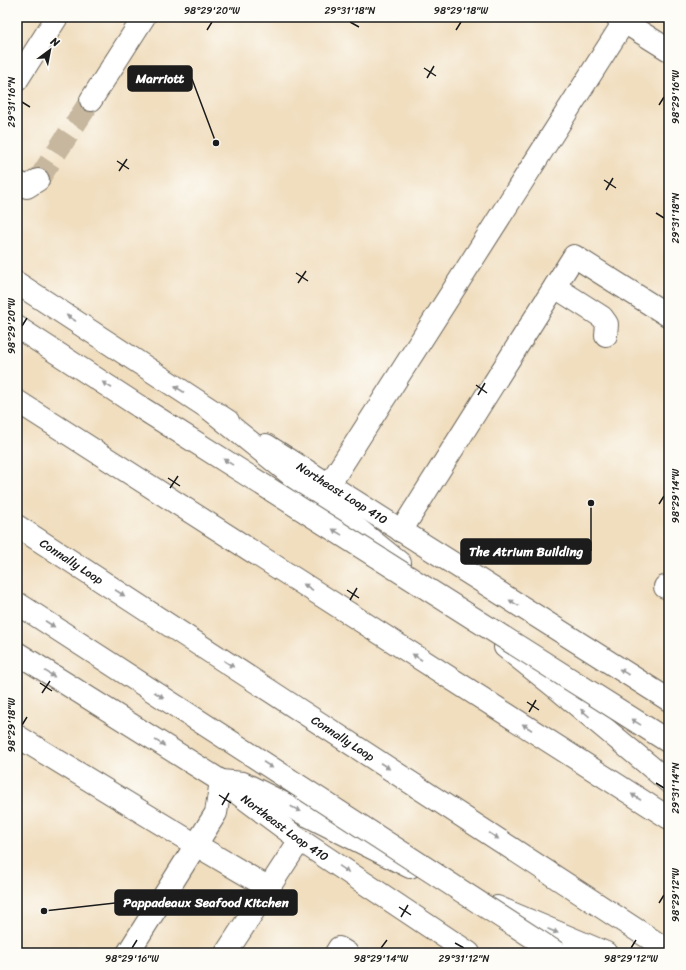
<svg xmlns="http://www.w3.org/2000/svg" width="686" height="970" font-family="Sriracha,sans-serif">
<rect width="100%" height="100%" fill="#fdfcf7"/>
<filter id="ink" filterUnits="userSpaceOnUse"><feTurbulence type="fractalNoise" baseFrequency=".025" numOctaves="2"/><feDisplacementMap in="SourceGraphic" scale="8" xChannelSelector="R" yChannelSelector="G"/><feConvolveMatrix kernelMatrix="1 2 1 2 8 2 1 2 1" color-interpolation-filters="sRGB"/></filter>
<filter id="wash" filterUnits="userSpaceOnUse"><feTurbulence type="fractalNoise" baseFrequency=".012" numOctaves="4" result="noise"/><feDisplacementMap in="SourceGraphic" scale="16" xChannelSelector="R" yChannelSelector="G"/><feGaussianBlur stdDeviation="0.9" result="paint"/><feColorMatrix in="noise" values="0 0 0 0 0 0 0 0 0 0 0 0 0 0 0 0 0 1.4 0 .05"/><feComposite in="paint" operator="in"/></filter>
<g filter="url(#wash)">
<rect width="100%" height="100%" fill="#f1debf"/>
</g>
<g filter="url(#ink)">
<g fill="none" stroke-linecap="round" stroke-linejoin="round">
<polyline stroke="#c6b79e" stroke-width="22" stroke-dasharray="22 11" stroke-linecap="butt" points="38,180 91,100"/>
<defs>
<g id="minor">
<polyline points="624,22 669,50"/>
<polyline points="17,80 57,17"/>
<polyline points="91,100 144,17"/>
<polyline points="17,182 27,187 38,180"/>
<polyline points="555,287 602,317 607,324 606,335"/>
<polyline points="329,485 624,22 617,17"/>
<polyline points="401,531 574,256 669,316"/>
<polyline points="665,587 669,586"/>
<polyline points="17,736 196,845 269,888"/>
<polyline points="128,953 216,813 221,781"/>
<polyline points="226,953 300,840"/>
<polyline points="336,953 339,948 347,953"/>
</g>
<g id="major">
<polyline points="17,283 228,421"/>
<path id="s1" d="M 266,445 L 669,700"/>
<path id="s2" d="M 17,653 L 221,781 L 300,840 L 469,953"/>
</g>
<g id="highway">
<polyline points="17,327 140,407"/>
<polyline points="17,401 669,818"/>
<polyline points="212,411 400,563"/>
<path id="s3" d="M 17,526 L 669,951"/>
<polyline points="505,647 560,691 669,782"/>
<polyline points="221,781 243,783 410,867"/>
<polyline points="497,907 606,953"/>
</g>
</defs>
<use href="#minor" stroke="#676055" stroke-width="24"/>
<use href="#major" stroke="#676055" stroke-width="24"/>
<use href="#highway" stroke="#676055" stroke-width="24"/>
<use href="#minor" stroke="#fff" stroke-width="22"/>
<use href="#major" stroke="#fff" stroke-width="22"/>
<use href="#highway" stroke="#fff" stroke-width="22"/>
<defs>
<g id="highway-bridge">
<polyline points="140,407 669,742"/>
<polyline points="17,603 557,953"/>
</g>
</defs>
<use href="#highway-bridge" stroke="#676055" stroke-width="24" stroke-linecap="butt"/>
<use href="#highway-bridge" stroke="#fff" stroke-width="22"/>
</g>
<defs><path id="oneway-solid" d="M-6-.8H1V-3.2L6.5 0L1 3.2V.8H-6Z"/></defs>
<g fill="#999">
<use href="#oneway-solid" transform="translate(71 318) rotate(-147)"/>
<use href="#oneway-solid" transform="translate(107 385) rotate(-147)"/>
<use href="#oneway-solid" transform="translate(179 389) rotate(-147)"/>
<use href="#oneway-solid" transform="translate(228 462) rotate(-148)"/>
<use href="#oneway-solid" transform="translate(337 532) rotate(-148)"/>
<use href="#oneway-solid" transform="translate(308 587) rotate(-147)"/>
<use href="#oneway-solid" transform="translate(120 593) rotate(33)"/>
<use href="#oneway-solid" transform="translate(514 603) rotate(-148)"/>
<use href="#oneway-solid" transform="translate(50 624) rotate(33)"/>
<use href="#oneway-solid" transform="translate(417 657) rotate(-147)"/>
<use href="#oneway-solid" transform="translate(229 664) rotate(33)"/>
<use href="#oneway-solid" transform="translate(624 672) rotate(-148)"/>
<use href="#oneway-solid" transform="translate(50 674) rotate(32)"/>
<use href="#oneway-solid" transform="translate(159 695) rotate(33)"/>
<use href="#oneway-solid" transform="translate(585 713) rotate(-140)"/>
<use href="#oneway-solid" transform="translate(636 722) rotate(-148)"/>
<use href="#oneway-solid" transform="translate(527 727) rotate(-147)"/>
<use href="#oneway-solid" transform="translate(160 743) rotate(32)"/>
<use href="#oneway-solid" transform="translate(268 765) rotate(33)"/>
<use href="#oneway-solid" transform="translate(385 766) rotate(33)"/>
<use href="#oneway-solid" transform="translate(636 797) rotate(-147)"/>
<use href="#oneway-solid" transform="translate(296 809) rotate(27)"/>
<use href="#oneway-solid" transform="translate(494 836) rotate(33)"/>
<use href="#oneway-solid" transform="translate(344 869) rotate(34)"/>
<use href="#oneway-solid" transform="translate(553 931) rotate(23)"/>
</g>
</g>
<path fill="none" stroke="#1c1c1c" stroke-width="1.5" d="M 350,22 L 359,27M 207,30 L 212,22M 456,30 L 461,22M 424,68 L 436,76M 427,78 L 434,66M 22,102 L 30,107M 659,105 L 664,97M 117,161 L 129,169M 119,171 L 127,159M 604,180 L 616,188M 606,190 L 613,178M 656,213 L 664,218M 296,273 L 308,281M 298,283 L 306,271M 22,326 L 27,318M 476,385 L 487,393M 478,395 L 485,383M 168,478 L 180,486M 170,488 L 178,476M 659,504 L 664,496M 347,590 L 359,598M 350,600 L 357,588M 40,683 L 52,691M 42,693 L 50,681M 527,702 L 539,710M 529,712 L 536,700M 22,725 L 27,717M 656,783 L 664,788M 219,795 L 231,803M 222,805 L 229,793M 659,903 L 664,895M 399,907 L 411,915M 401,917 L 408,905M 455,943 L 464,948M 132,948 L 137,940M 381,948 L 387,940M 631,948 L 636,940"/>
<g text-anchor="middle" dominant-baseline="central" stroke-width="3" stroke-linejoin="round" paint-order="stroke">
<g font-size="12" fill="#1c1c1c" stroke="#fdfcf7">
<text stroke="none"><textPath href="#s1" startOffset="90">Northeast Loop 410</textPath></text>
<text stroke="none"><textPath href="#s3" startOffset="65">Connally Loop</textPath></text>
<text stroke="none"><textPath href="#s3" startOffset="389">Connally Loop</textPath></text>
<text stroke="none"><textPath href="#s2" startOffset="320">Northeast Loop 410</textPath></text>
</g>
</g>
<path fill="none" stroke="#1c1c1c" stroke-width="1.5" d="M216 143L192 79M591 503L591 551M44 911L115 903"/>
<g fill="#1c1c1c" stroke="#fdfcf7" stroke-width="1.5">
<circle cx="216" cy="143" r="4"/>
<circle cx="591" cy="503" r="4"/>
<circle cx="44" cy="911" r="4"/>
</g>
<g fill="#1c1c1c" stroke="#1c1c1c" stroke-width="1.5">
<rect x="128" y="66" width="64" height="25" rx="4"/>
<rect x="461" y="539" width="130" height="25" rx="4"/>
<rect x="115" y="890" width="182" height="25" rx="4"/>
</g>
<g font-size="13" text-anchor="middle" font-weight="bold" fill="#fff">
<text x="160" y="83">Marriott</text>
<text x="526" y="556">The Atrium Building</text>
<text x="206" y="907">Pappadeaux Seafood Kitchen</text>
</g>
<rect width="686" height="970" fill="none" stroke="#fdfcf7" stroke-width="44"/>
<g transform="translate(50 50) rotate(32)" stroke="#fdfcf7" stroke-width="3" paint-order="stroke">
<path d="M0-3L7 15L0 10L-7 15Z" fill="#1c1c1c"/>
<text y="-6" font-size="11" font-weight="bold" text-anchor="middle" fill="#1c1c1c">N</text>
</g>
<rect x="22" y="22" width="642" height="926" fill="none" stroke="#1c1c1c" stroke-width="1.5"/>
<g font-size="10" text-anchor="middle" fill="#1c1c1c">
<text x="212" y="14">98°29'20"W</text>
<text x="350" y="14">29°31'18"N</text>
<text x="461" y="14">98°29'18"W</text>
<text transform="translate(675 97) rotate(-90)" y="4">98°29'16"W</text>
<text transform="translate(11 102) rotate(-90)" y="4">29°31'16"N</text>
<text transform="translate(675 218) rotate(-90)" y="4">29°31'18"N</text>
<text transform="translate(11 326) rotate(-90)" y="4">98°29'20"W</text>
<text transform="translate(675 496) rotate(-90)" y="4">98°29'14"W</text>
<text transform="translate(11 725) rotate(-90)" y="4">98°29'18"W</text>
<text transform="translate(675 788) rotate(-90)" y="4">29°31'14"N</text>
<text transform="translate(675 895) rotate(-90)" y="4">98°29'12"W</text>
<text x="132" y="962">98°29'16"W</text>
<text x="381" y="962">98°29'14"W</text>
<text x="464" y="962">29°31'12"N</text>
<text x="631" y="962">98°29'12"W</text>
</g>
</svg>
